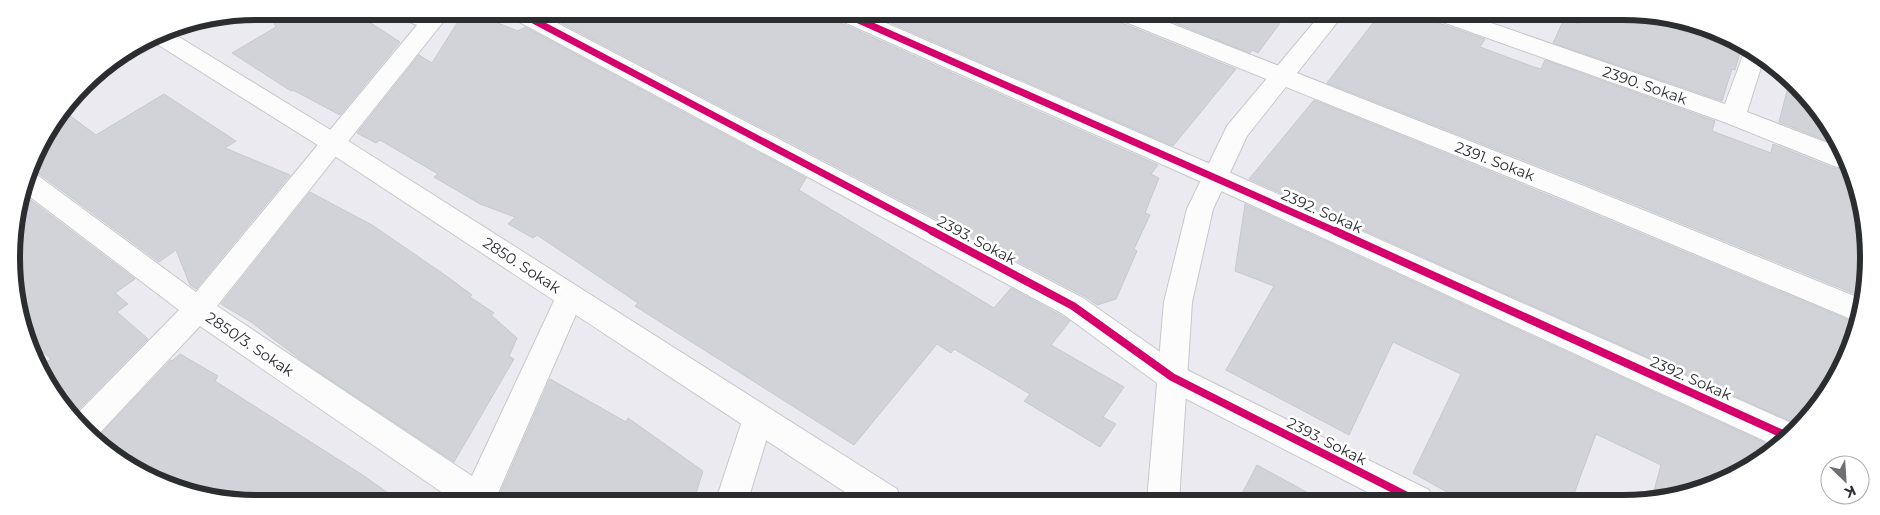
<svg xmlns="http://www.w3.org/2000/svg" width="1880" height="515" font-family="Montserrat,sans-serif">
<rect width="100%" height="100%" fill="#eaeaf0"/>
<g fill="#d2d3d8" stroke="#c8c9ce">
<polygon points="267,11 354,12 400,42 340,115 293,90 291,91 232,53 276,27"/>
<polygon points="464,12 470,12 518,31 525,27 806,178 799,190 994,308 1011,288 1062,316 1070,321 1051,345 1124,387 1103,417 1116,424 1100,447 1024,401 1030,394 954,349 951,353 937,344 854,445 635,306 638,303 537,235 533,238 508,224 515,217 480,204 434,177 438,174 380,140 376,143 357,133 419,55 432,63"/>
<polygon points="548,12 830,13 834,20 1158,165 1151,174 1159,178 1145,213 1150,215 1134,249 1137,251 1116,299 1097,305 1084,296 544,14"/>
<polygon points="868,13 1113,14 1117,21 1236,69 1173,146"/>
<polygon points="1153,14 1196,14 1286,15 1258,53 1252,50 1250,53"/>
<polygon points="1379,15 1432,15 1436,22 1485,39 1480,47 1534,67 1541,69 1545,60 1715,121 1712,131 1771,153 1773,144 1833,168 1847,169 1864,209 1864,271 1860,296 1585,184 1327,83"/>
<polygon points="1583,16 1670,16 1742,46 1735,70 1732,69 1722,101 1553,43 1564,19 1579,24"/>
<polygon points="1789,83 1827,120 1837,145 1779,122"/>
<polygon points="164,94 236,141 225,148 290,175 196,289 190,285 176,250 159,262 38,173 31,171 37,149 65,112 96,135"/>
<polygon points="1314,100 1565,202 1856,323 1836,380 1799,425 1249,179"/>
<polygon points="310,192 372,225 445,275 472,295 470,297 494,313 491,315 517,338 509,356 514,359 454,462 305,363 251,322 221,304"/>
<polygon points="24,195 135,279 115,293 128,304 117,312 148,339 72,416 62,407 41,365 51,359 29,340 20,322 12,240"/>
<polygon points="1245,204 1776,448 1717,485 1651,502 1661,465 1596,434 1571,502 1463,501 1413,473 1461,374 1393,342 1349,435 1226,370 1274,286 1235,271"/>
<polygon points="180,354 218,376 215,381 361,474 397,499 210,499 121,462 96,439 171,360 172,361"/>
<polygon points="550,379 626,422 628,418 703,471 694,500 497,500"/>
<polygon points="1257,465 1323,501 1238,501"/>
</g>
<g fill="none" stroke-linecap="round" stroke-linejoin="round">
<defs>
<g id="minor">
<polygon points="394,12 451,12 217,306 472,476 560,288 570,285 580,288 584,296 495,500 453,500 200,326 95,438 73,418 179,310 25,193 30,173 37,175 196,292 417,25 397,17"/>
<polygon points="507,12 536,12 1083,298 1183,368 1429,490 1433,501 1385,501 1161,386 1063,314 510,17"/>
<polygon points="832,13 863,13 1224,170 1798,426 1785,442 1778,447 1206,184 835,18"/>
<polygon points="1115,14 1147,14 1584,186 1864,300 1858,322 1566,200 1118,19"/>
<polygon points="1434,15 1468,15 1725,104 1746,47 1759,53 1764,58 1747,112 1838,147 1847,167 1843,168 1834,166 1724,122 1437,20"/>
<polygon points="758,404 769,408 773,418 748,500 716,500 743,418 747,408"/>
</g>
<polygon id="tertiary" points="166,29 342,137 897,489 901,500 857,500 324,149 149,39"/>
<polygon id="secondary" points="1320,15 1343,15 1247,136 1213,209 1192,302 1179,501 1147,501 1164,302 1187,209 1227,126"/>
</defs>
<use href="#minor" stroke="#c7c8cc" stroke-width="2"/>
<use href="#tertiary" stroke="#c7c8cc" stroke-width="2"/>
<use href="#secondary" stroke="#c7c8cc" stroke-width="2"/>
<use href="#minor" fill="#fcfcfd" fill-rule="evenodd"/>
<use href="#tertiary" fill="#fcfcfd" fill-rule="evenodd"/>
<use href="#secondary" fill="#fcfcfd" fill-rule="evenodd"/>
<defs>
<g id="cycleway-far1">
<polyline points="518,12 934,232"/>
<polyline points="843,13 1337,232"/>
</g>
<g id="cycleway">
<polyline points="932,231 1073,306 1172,377 1417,501"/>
<polyline points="1335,231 1789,437"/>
</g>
</defs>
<use href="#cycleway-far1" stroke="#fff" stroke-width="9"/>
<use href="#cycleway" stroke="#fff" stroke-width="11"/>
<use href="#cycleway-far1" stroke="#d6006c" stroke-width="7"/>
<use href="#cycleway" stroke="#d6006c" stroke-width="8"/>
</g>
<g text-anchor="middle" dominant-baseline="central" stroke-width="5" stroke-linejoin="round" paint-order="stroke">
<g font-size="15" fill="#2c2d31" stroke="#fff">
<text transform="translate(1645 85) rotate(19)">2390. Sokak</text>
<text transform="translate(1495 161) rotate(21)">2391. Sokak</text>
<text transform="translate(1322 211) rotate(24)">2392. Sokak</text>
<text transform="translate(977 240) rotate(28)">2393. Sokak</text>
<text transform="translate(522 265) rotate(33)">2850. Sokak</text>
<text transform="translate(250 344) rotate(34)">2850/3. Sokak</text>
<text transform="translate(1691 378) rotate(24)">2392. Sokak</text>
<text transform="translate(1327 441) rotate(27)">2393. Sokak</text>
</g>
</g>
<path d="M0 0H1880V515H0ZM257 20H1623A237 237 0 0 1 1860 257V258A237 237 0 0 1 1623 495H257A237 237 0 0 1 20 258V257A237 237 0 0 1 257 20Z" fill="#fff" fill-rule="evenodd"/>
<path fill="none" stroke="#2c2d31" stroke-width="6" d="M257 20H1623A237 237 0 0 1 1860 257V258A237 237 0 0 1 1623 495H257A237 237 0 0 1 20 258V257A237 237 0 0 1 257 20Z"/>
<g transform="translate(1845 480) rotate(155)"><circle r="24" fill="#ffffff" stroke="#ababad"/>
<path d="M0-4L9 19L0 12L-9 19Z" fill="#6e6f74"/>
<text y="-8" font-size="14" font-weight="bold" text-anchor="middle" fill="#2c2d31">K</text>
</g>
</svg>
